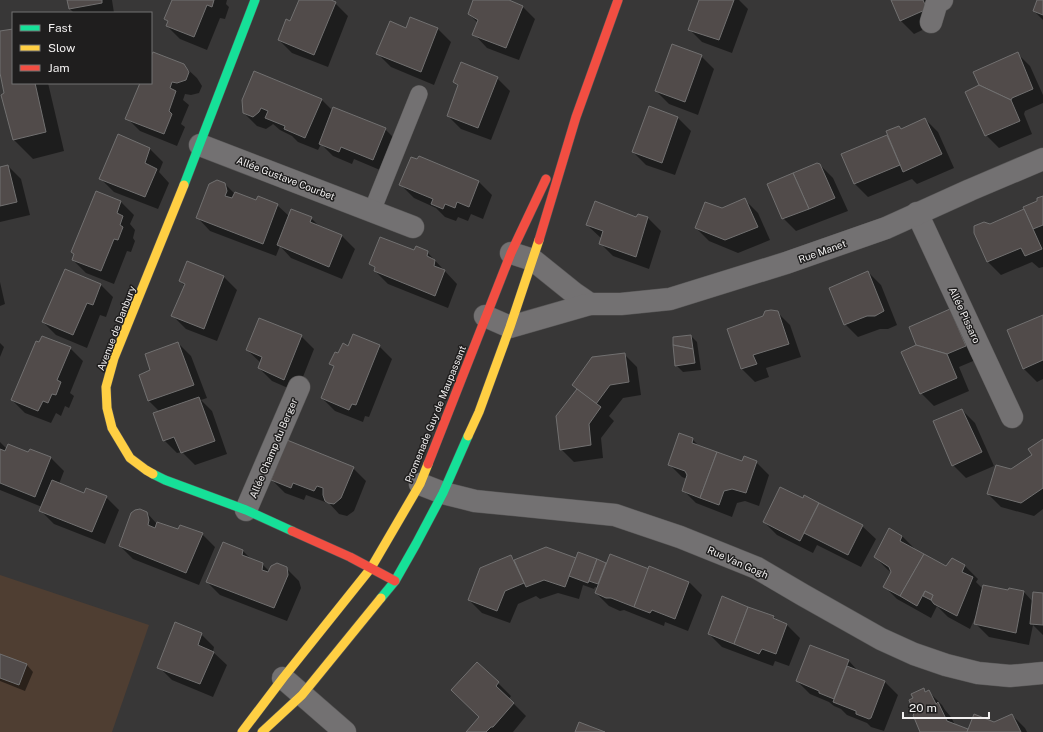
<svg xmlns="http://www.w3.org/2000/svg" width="1043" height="732" font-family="'Public Sans',sans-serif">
<rect width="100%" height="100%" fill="#383737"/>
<polygon fill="#4f3e32" points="0,575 149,625 112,732 0,732"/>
<g fill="#0007">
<polygon points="68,0 112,0 114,13 74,13 70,9"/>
<polygon points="173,0 227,0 226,4 229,7 225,19 220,18 207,50 180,39 167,26 169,22 165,19"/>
<polygon points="300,0 329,0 335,3 348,16 328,67 292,53 279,40 291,22"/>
<polygon points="474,0 506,0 522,6 535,19 519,60 487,48 474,34 478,23 469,14"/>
<polygon points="700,0 739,0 748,9 732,53 702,42 689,29"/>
<polygon points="892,0 933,0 939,22 914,34 901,21"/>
<polygon points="1038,0 1043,0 1043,20 1034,11"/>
<polygon points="411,18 438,29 451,42 434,85 391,67 378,54 406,29"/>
<polygon points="13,30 13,83 48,83 64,151 33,159 14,140 2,95 6,94 0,68 0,32"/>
<polygon points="1017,53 1030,66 1043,95 1043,103 1025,111 1024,114 1032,134 999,148 986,135 980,85"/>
<polygon points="701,56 714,69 698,115 669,104 656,91"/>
<polygon points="151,58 183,65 197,78 202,86 199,93 191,95 185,94 183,100 189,105 181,124 185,127 177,146 140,131 127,118 141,83 151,83"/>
<polygon points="255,73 322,100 333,111 385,129 398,142 387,173 354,159 352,164 333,156 321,144 318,150 298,142 292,136 280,130 273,124 272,125 266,129 257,126 244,113"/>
<polygon points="497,78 510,91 491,140 461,129 448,116 459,87 454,82"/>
<polygon points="649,108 678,118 691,131 675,175 646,165 633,152"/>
<polygon points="925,119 938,132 954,168 917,184 912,179 868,197 855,184 842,155 888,135 899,127 902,130"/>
<polygon points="150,149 163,162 159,172 169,183 158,209 114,192 101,179"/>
<polygon points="820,165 833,178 848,211 796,231 783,218"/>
<polygon points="8,166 21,179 30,215 0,222 0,168"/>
<polygon points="479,182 492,195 483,219 471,214 468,221 458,217 456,221 445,217 436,208 414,198 401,185"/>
<polygon points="224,183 235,194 256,202 277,205 289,216 311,218 321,228 342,236 355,249 342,279 291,258 280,246 276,256 210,231 197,217"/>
<polygon points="96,192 121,202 134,215 130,224 135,230 133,238 135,241 131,252 127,251 114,284 86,273 73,260 75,255 72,252"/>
<polygon points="1043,197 1043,267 1039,268 1032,262 1001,275 988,262 975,233 990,225 1025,209 1038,202"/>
<polygon points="745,200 758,213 770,240 738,253 709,241 696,228 722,209"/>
<polygon points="636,218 648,218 661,231 649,269 613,256 600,243 602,239 587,225"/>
<polygon points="415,251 427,252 457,284 448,308 388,284 375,271 376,269 370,264"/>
<polygon points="187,263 224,277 237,290 217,341 186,329 173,316 185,286 180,281"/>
<polygon points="868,272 881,285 897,325 888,329 880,329 858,337 845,324"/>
<polygon points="0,282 5,304 0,306"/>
<polygon points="100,284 113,297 106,317 100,315 87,348 56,335 43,322"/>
<polygon points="950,310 978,359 959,367 969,391 934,406 921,393 918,346"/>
<polygon points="777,312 790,325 801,357 766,368 769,377 755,382 742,369"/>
<polygon points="1043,316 1043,379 1037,382 1024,369"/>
<polygon points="301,336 314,349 297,392 272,381 259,368 261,363 247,350"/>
<polygon points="691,336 697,342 701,370 683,372 676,365"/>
<polygon points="0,343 4,347 0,357"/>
<polygon points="178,343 191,356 207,398 201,400 212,411 227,454 195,465 182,452 177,453 164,440 160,412 149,401 140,376 152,371"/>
<polygon points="379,346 392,359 369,417 365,416 363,422 335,411 322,398 335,368 331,364 339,355 349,347"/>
<polygon points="70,348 83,361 70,393 74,396 69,408 65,406 61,416 56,413 51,423 25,413 12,400"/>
<polygon points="624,354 637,367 641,395 623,398 609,416 614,421 601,438 603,458 574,462 561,449 557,417 577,389"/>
<polygon points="962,410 975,423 994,466 966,478 953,465"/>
<polygon points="692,439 700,447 742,462 756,462 769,475 759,506 745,501 737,503 732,517 696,503 683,490 687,479 682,477 669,464"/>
<polygon points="1043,441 1043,509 1034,516 1001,507 988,494 1011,470 1033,456"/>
<polygon points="0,442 7,449 28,454 30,450 51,458 64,471 59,484 85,494 106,497 119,510 105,544 54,524 41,511 42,507 0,490"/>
<polygon points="353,468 366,481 354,511 347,516 339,514 328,502 328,503 306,495 304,500 285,493 272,480"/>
<polygon points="147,513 157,524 178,531 202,534 215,547 199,585 133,559 120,546"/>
<polygon points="764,522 862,526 876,539 861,567 817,545 813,553 777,535"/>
<polygon points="902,536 915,549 946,568 965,566 978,579 976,582 983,589 1008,591 1009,589 1024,592 1033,602 1043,594 1043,635 1033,625 1029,645 989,637 976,624 977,613 970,629 948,617 937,606 931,618 897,599 884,586 892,573 888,570 875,557"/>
<polygon points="243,551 253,561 262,564 270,572 286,568 299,581 301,588 287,621 220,595 207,582"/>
<polygon points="579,553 607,564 649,571 689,582 702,595 688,631 665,622 664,626 624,610 620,611 609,606 596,593 598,588 595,587 594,589 583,585 579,599 558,593 540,599 536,596 518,604 510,623 482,613 469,600 511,556 516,561 575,559"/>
<polygon points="723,598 774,617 778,621 787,625 800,638 789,666 775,661 773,666 722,647 709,634"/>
<polygon points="201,634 214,647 213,652 227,665 213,697 172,680 159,667"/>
<polygon points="811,646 849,661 859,672 885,682 898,695 884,731 871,727 867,723 847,715 841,709 834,706 829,702 810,694 797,681"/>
<polygon points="0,655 27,665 33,672 25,691 0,681"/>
<polygon points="498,683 511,696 509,699 526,716 513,732 468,732 480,717 466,703"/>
<polygon points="923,689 927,693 929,692 942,705 945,710 951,717 955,725 969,731 994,723 1012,715 1025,728 1027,732 921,732 916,714 914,699"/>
</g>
<g fill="#514b4a" stroke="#717070">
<polygon points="67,0 102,0 102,3 69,9"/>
<polygon points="172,0 214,0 212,7 207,5 194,37 166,26 168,21 164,19"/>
<polygon points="299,0 331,0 336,2 314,55 278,40 286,19 290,21"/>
<polygon points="473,0 509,0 523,6 506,48 472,35 478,20 468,14"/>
<polygon points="699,0 734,0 719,40 688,30"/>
<polygon points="891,0 923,0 927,9 900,21"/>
<polygon points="1037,0 1043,0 1043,15 1033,11"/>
<polygon points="410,17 438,28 421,72 376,54 390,21 406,28"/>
<polygon points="13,29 13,83 35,83 46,132 13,140 1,95 4,93 0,73 0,31"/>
<polygon points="672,44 702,55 685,102 655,91"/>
<polygon points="153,52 184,64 189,72 186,80 177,83 172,82 170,88 176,91 169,111 172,114 164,134 125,119 140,83 151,83 151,56"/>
<polygon points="1018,52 1033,89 1012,98 1011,100 979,85 973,72"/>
<polygon points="461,62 498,77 478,128 447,116 458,85 453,82"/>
<polygon points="254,71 322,99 305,138 284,129 285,126 265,118 268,111 261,108 259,112 253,117 243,113 242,100"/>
<polygon points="979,85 1011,100 1020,121 985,136 965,92"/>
<polygon points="649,106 678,117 662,163 632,152"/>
<polygon points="333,107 386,128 373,160 341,147 339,152 319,144"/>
<polygon points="925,118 942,154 903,172 886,131 899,126 901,129"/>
<polygon points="118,134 150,148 145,163 157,169 145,197 99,179"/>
<polygon points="887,135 900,165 854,184 841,154"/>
<polygon points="419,156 479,181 469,207 457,202 455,208 445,204 443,209 431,204 433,199 399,185 411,157 417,159"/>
<polygon points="817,163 820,164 835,198 809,209 793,173"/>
<polygon points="8,165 17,202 0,206 0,167"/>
<polygon points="793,173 809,209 782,219 767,184"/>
<polygon points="217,180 225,183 227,191 225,196 232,198 235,192 256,200 258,196 278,204 263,244 196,218 209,184"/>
<polygon points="96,191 121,201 117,213 123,216 120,225 123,227 118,240 114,239 101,271 72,260 74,254 71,252"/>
<polygon points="1043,196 1043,225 1033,229 1023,207 1037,201 1037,198"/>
<polygon points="745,198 758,227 725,240 695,228 705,202 722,208"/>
<polygon points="595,201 636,217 638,214 648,217 636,257 599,244 603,231 586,225"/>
<polygon points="291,209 312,217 310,222 342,235 329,267 277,245"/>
<polygon points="1024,209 1042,249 1025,256 1021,248 987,262 974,233 974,226 984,222 990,224"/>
<polygon points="380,237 414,250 416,246 428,251 427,256 435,260 434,266 445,270 435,296 374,271 375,267 369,264"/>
<polygon points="187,261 224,276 204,329 171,316 185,284 179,281"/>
<polygon points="65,269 101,284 93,305 87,303 73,335 42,322"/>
<polygon points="868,271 884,311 875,316 867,316 844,325 829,288"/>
<polygon points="950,309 966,346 947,354 916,345 909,327"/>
<polygon points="771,310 778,311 789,344 753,355 757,364 741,369 727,329 763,316 765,311"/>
<polygon points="1043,315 1043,360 1023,369 1007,330"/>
<polygon points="259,318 302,335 284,380 258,368 262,357 246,350"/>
<polygon points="353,334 380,345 356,405 352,404 349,410 321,398 334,366 329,364 335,352 338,353 343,343 348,346"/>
<polygon points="691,335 693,349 673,345 673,337"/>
<polygon points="42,336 71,347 57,380 61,382 56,395 52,394 48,403 43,401 38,411 11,400 36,341 39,342"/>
<polygon points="178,342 194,385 148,401 139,375 150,370 145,354"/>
<polygon points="673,345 693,349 695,363 675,366"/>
<polygon points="916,345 947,354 957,378 920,394 901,352"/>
<polygon points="625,353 629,382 610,385 596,404 572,385 592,357"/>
<polygon points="577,389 601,407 589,424 591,445 560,450 556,416"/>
<polygon points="199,397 215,441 181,453 174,437 163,441 153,413"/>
<polygon points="962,409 982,452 952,466 933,421"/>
<polygon points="679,433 693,438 692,443 717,452 700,498 682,491 687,475 685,471 668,465"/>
<polygon points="1043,439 1043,488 1021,503 987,494 996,465 1011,469 1032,455 1028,449"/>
<polygon points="287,440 354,467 341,498 334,504 328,503 325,501 323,495 323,488 317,486 314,491 293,483 291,488 271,480"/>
<polygon points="8,444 28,452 30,449 51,457 35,497 0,483 0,449 5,451"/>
<polygon points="717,452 742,461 744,456 757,461 746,493 732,489 724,491 719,505 700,498"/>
<polygon points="52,480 84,493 86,488 107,496 92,532 39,511"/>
<polygon points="780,487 803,498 804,495 819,503 800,541 763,522"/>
<polygon points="819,503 863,525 848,555 804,533"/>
<polygon points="140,509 147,512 149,520 148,525 155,528 157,522 178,529 180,525 203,533 186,573 119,546 131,513 135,510"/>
<polygon points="889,528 902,536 900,541 924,554 900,596 883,587 891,572 889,567 874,557"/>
<polygon points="223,542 243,550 242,555 263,563 262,570 268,572 271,566 277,563 287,567 288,575 274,608 206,582"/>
<polygon points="546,547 576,558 565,587 544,580 526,587 514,560"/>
<polygon points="578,552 597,559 588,583 569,576"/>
<polygon points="610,554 649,569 634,607 611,598 606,598 595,593"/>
<polygon points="924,554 946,566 952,558 965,565 962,572 973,577 957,616 934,604 931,600 933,595 925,591 917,606 900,596"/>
<polygon points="511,555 524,583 505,591 497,611 468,600 480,568"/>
<polygon points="597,559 606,563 598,584 589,581"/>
<polygon points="649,566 689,582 675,619 652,610 650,613 634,607"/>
<polygon points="983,585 1008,590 1009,588 1024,591 1016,633 974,624"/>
<polygon points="925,591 933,595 931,600 923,596"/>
<polygon points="1033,592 1043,593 1043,625 1030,624"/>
<polygon points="722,596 748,607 734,644 708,634"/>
<polygon points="748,607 774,616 773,618 787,624 776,654 762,649 759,654 734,644"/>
<polygon points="175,622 202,633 198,645 214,652 200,684 157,668"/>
<polygon points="810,645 849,660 834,699 819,693 819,691 796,681"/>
<polygon points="0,654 27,664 19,685 0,678"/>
<polygon points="477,662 499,682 496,686 514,703 493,727 491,727 486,732 466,732 479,717 451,690"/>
<polygon points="847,666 885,681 871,718 869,719 856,714 856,711 833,702"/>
<polygon points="924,688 925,692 929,690 936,704 938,702 947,721 968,729 967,732 920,732 913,715 914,714 909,700 913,698 911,694"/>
<polygon points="974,714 994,722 1012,714 1021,732 967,732"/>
<polygon points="579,722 605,732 575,732"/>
</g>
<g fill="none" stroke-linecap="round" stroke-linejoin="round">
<defs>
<polyline id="lane" points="372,211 419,94"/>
<g id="street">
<polyline points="931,22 937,2 942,0"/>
<polyline points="200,145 413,227"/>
<polyline points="917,213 1012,417"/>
<polyline points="511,253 533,260 574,293 590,304"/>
<polyline points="485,316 510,327 590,304 621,304 670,299 786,263 886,228 970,190 1043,159"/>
<polyline points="420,484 443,493 475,501 615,515 680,537 757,568 803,595 881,639 914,654 946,665 978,673 1010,676 1043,673"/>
<polyline points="246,510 299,387"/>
<polyline points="283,678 345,732"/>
</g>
<g id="fast">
<polyline points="184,185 255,0"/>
<polyline points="153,474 165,480 246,510 292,531"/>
<polyline points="381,598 395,581 416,544 443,493 468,436"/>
</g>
<g id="slow">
<polyline points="468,436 479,412 510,327 539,240"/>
<polyline points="153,474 146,470 130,458 112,428 107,408 106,387 114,358 184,185"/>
<polyline points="242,732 283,678 371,568 420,484 428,464"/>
<polyline points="262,732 302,695 381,598"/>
</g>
<g id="jam">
<polyline points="539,240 576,117 618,0"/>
<polyline points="428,464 511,253 546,179"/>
<polyline points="292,531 350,557 395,581"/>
</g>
</defs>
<use href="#lane" stroke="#565555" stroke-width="18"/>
<use href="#street" stroke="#565555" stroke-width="23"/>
<use href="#fast" stroke="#565555" stroke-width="10"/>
<use href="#slow" stroke="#565555" stroke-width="10"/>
<use href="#jam" stroke="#565555" stroke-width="10"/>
<use href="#lane" stroke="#737172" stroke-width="17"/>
<use href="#street" stroke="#737172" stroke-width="22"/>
<use href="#fast" stroke="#16e098" stroke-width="9"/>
<use href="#slow" stroke="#ffcf43" stroke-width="9"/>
<use href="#jam" stroke="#f24e42" stroke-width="9"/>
</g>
<g text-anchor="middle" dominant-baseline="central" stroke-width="3" stroke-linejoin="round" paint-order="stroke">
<g font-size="10" fill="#f2f0f0" stroke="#1f1e1e">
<text transform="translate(286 178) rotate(21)">Allée Gustave Courbet</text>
<text transform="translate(822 251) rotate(-20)">Rue Manet</text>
<text transform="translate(965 315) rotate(65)">Allée Pissaro</text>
<text transform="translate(116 328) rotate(-69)">Avenue de Danbury</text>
<text transform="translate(435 414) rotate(-68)">Promenade Guy de Maupassant</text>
<text transform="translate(273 448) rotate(-67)">Allée Champ du Berger</text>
<text transform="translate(738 562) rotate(24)">Rue Van Gogh</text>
</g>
</g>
<rect x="12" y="12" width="140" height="72" fill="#1f1e1e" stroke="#737272"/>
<rect x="20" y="25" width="20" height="6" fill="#16e098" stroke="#737272"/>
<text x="48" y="32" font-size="12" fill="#f2f0f0">Fast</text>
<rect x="20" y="45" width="20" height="6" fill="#ffcf43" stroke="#737272"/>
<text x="48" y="52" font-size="12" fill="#f2f0f0">Slow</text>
<rect x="20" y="65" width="20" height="6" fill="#f24e42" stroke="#737272"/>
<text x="48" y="72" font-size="12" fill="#f2f0f0">Jam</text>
<path d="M903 712v6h86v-6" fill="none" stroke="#f2f0f0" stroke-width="2"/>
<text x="909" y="712" font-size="12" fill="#f2f0f0" stroke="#1f1e1e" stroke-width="3" paint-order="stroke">20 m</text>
</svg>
